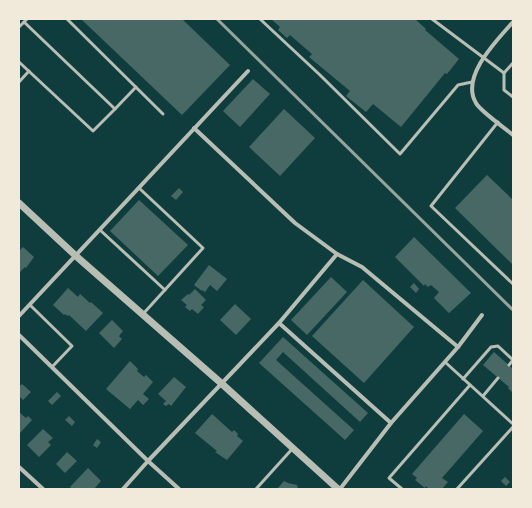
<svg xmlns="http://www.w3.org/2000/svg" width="532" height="508" font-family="'Asap Condensed',sans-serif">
<rect width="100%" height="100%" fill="#0f3d3e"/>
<g fill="#486865">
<polygon points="81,19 182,19 230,65 182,115"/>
<polygon points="271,19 415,19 426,29 425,30 459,59 447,74 445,73 401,127 373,104 366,112 346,96 350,91 309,57 312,54 290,35 287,38 278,30 280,27"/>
<polygon points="253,79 270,94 240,127 223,111"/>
<polygon points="284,109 315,138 280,176 249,147"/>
<polygon points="487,175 513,200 513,265 455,208"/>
<polygon points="179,188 183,192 176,200 171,196"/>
<polygon points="139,200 188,245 158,276 110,231"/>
<polygon points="414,237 471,293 449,313 434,298 439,292 431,285 428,287 425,284 424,286 395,257"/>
<polygon points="23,247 34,257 26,268 25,267 19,273 19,251"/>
<polygon points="209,265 227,279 217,291 210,285 205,292 202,290 202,291 194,285"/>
<polygon points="331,277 347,292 307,335 291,320"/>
<polygon points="363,280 414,327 364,383 312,336"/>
<polygon points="414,283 419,289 416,293 410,287"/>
<polygon points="68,288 78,297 80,294 90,303 91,302 103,313 86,331 69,315 68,316 65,314 64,315 53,305"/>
<polygon points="195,289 206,300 201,305 204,307 198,314 192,309 190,311 185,307 187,305 181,300 188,294 189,295"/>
<polygon points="235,304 251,319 236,335 220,320"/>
<polygon points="112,320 123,331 119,336 122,339 114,348 99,333"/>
<polygon points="283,337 368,413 360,422 283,352 276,360 354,430 345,440 259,363"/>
<polygon points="494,352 513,369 513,393 508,388 509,387 483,365"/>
<polygon points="130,361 138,369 137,371 144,377 146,375 153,382 143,394 149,399 143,405 138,400 130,409 106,389"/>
<polygon points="174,377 186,387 171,406 169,404 166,406 163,404 166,401 158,394"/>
<polygon points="22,384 31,392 23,400 19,396 19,387"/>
<polygon points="57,392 61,396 52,405 48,401"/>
<polygon points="19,412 26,418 28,416 32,420 19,434"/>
<polygon points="212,414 232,432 234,430 238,434 237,436 243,441 227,460 215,452 217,451 195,433"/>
<polygon points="464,414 483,431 442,478 448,482 442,489 429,489 426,486 425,488 415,480 417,478 412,474"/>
<polygon points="69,416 75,422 72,426 65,420"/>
<polygon points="43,429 53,438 48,442 51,445 39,457 27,445"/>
<polygon points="97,439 101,442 97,448 93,445"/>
<polygon points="67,452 77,461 65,473 56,464"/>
<polygon points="88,468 101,481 94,489 72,489 70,487"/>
<polygon points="505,477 510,482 506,486 501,481"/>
<polygon points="284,481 288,483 297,485 298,489 277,489"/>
</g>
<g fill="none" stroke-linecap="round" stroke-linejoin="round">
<g stroke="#b8beb3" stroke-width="3">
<polyline points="27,19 24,22 115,109 136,87"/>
<polyline points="67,19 163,114"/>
<polyline points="260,19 320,75 400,154 458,85 472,82"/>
<polyline points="432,19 504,73"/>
<polyline points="19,27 24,22"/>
<polyline points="19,62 93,131 115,109"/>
<polyline points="513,63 504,73 504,90 513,97"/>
<polyline points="19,82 29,71"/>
<polyline points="498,122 431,206 513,284"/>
<polyline points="139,188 203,248 143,314"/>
<polyline points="100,230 165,290"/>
<polyline points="30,305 72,346 52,367"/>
<polyline points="445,362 513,424"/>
<polyline points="509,365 513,360"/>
<polyline points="463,379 491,347 498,346 513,360"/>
<polyline points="483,396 498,378"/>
<polyline points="256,489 293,448"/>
<polyline points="402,489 389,478 470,385"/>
<polyline points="457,489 513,427"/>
</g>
<g stroke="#b8beb3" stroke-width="4">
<path d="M 513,22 C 497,40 460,77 476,103 C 480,111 505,128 513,135"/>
<polyline points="194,128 295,223 337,254 362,267 458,347"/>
<polyline points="19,316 248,71"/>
<polyline points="279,323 391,423"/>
<polyline points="19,335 148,461 179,489"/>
<polyline points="19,467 43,489"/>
<polyline points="123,489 148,461 279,323 337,254"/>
<polyline points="340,489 391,423 458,347 482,315"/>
</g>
<polyline stroke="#b8beb3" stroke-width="7" points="19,203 76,256 221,383 338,489"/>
<polyline stroke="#97a49c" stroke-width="3" points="217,19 513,310"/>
</g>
<rect width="532" height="508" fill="none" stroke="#f1e9da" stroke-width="40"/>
</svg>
